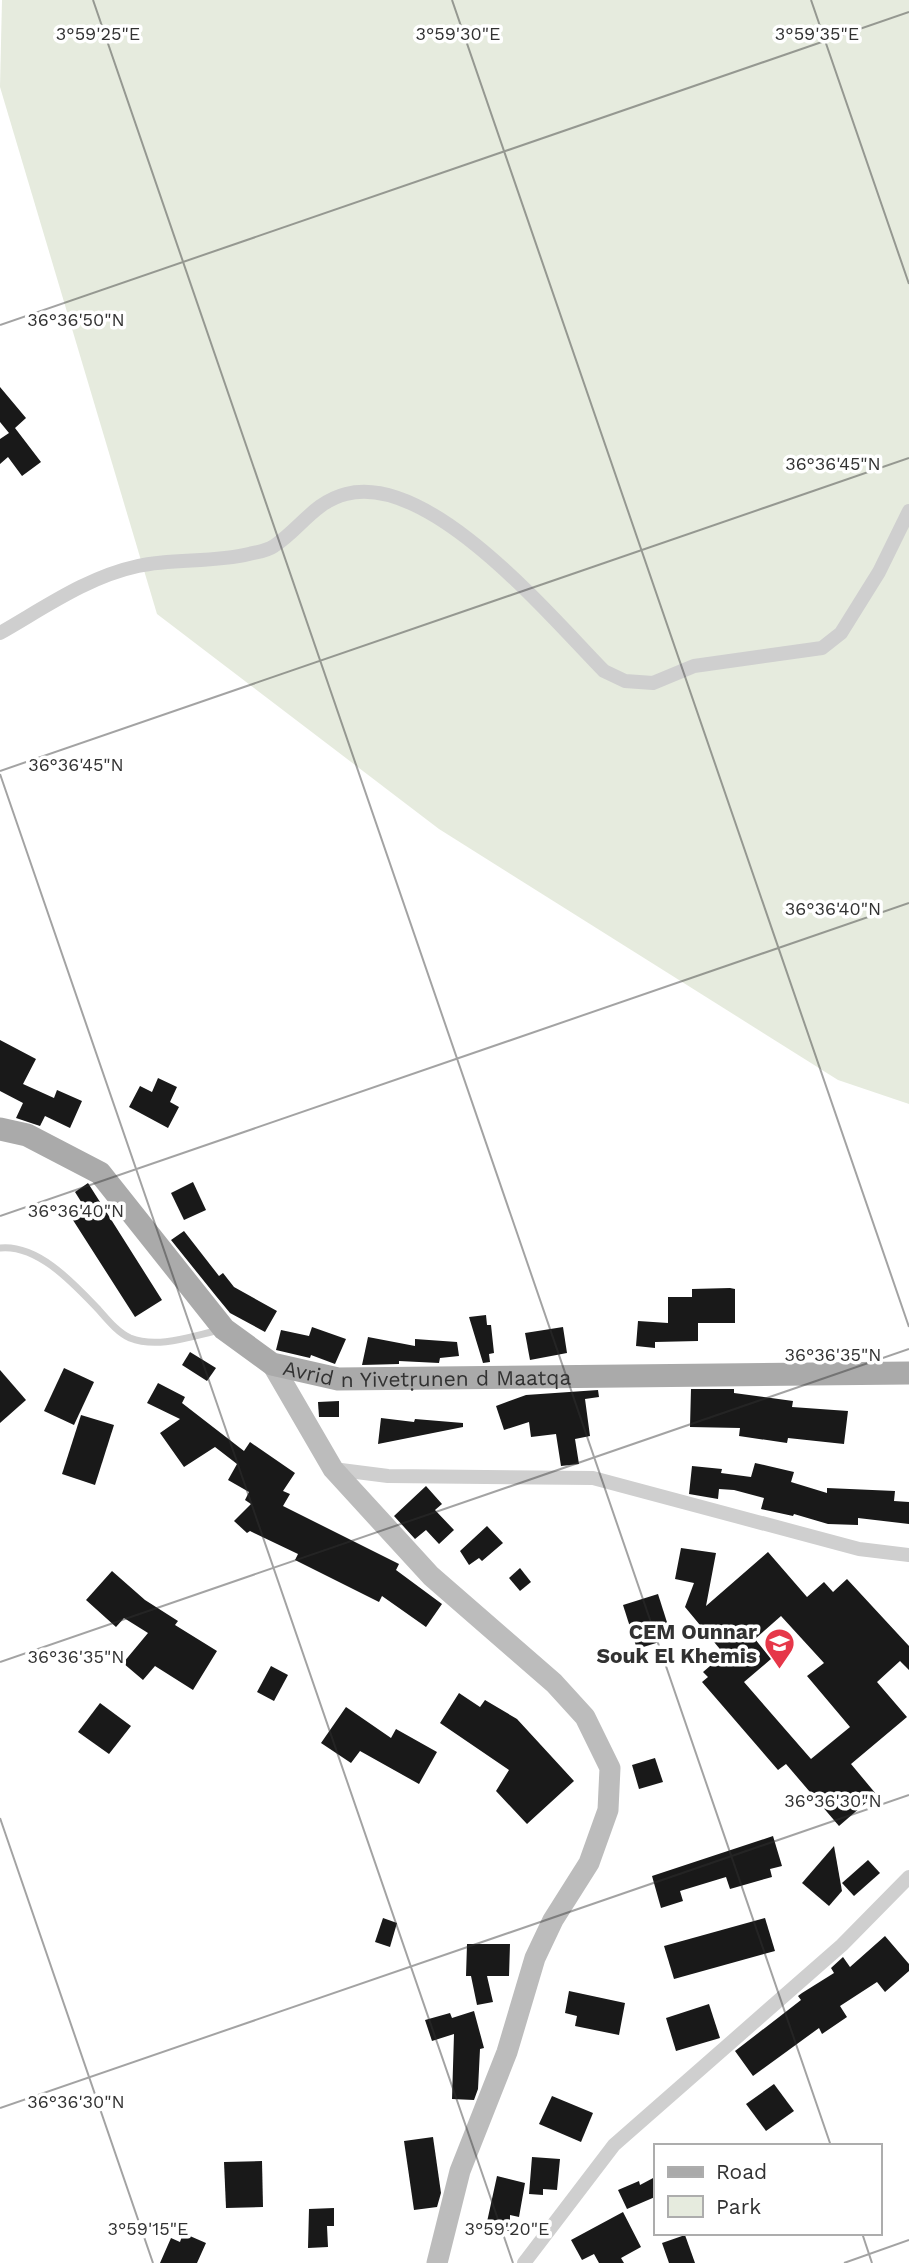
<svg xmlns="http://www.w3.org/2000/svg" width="909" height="2263" font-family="'Work Sans',sans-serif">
<rect width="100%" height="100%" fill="#fff"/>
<polygon fill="#e6ebde" points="2,0 909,0 909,1104 838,1080 439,829 157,614 0,87"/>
<g fill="#191919" fill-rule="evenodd">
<polygon points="0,387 26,418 15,428 41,462 22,476 8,457 0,464 0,439 9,433 0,422"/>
<polygon points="0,1040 36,1059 23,1084 54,1098 57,1090 82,1101 70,1128 45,1116 40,1126 16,1118 23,1103 0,1091"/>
<polygon points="158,1078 177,1087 170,1102 179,1107 168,1128 129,1107 140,1086 152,1092"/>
<polygon points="193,1182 206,1210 184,1220 171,1193"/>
<polygon points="88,1183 162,1300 135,1317 71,1217 85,1208 75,1192"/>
<polygon points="184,1231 219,1276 223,1273 234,1287 277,1311 265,1332 230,1313 216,1296 171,1240"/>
<polygon points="730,1288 735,1289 735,1323 698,1323 698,1341 655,1342 655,1348 636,1346 638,1321 668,1323 668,1297 692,1297 692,1289"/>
<polygon points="486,1315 487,1325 491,1325 494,1353 489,1354 490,1362 483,1363 469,1317"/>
<polygon points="312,1327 346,1339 335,1364 311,1355 310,1358 276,1350 281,1330 309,1336"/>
<polygon points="563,1327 567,1353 530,1360 525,1333"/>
<polygon points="368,1337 415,1346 415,1339 457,1342 459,1356 440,1358 439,1363 399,1361 399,1364 362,1365"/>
<polygon points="190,1352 216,1368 207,1381 182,1365"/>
<polygon points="64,1368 94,1382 74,1425 44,1411"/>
<polygon points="0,1370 26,1400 0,1423"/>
<polygon points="158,1383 185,1397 182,1403 244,1451 250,1442 295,1473 283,1491 290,1494 283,1506 399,1564 396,1570 442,1604 426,1627 382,1596 379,1602 295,1560 298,1554 250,1531 247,1533 234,1521 251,1504 245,1500 249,1492 228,1480 237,1464 215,1447 184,1467 160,1433 180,1419 147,1403"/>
<polygon points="691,1389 734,1389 734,1393 793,1401 792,1407 848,1411 844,1444 788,1438 787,1443 739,1436 740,1428 690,1427"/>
<polygon points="598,1390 599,1397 585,1399 590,1436 575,1439 579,1464 561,1466 556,1434 531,1437 529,1422 504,1430 496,1406 526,1395"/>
<polygon points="339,1401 339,1417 319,1417 318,1402"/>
<polygon points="81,1415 114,1425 95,1485 62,1474"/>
<polygon points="381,1418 414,1422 415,1419 463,1423 463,1427 378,1444"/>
<polygon points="755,1463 794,1472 791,1482 827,1493 827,1488 895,1491 894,1501 909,1502 909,1524 858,1518 858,1525 828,1524 794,1514 793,1516 761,1509 764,1498 734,1490 719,1489 718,1499 689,1494 692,1466 722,1469 721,1473 751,1477"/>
<polygon points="426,1486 442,1504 435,1510 454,1530 439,1544 426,1530 415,1539 394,1516"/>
<polygon points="487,1526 503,1543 482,1561 479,1558 469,1565 460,1551"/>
<path d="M 681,1548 L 716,1553 L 706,1606 L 768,1552 L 807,1597 L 824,1582 L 833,1592 L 847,1579 L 909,1646 L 909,1670 L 900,1661 L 877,1682 L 907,1717 L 851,1764 L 876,1794 L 839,1826 L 786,1764 L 778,1770 L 702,1682 L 708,1677 L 703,1672 L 724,1654 L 685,1607 L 694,1583 L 675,1579 ZM 781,1616 L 824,1663 L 807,1676 L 850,1727 L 811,1759 L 744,1682 L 771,1659 L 755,1639 Z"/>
<polygon points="520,1568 531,1582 520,1591 509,1578"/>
<polygon points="112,1571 145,1600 178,1621 175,1625 217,1651 193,1690 155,1666 143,1680 123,1663 148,1633 124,1618 116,1627 86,1600"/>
<polygon points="658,1594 672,1638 637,1649 623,1605"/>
<polygon points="271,1666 288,1675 274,1701 257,1692"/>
<polygon points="459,1693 480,1707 485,1700 517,1719 574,1781 527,1824 496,1791 509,1770 440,1723"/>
<polygon points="100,1703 131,1726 109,1754 78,1732"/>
<polygon points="346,1707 391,1738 396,1729 437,1752 419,1784 360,1751 351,1763 321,1743"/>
<polygon points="655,1758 663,1782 639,1789 632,1765"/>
<polygon points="773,1836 782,1866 770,1869 772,1877 730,1889 726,1877 680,1891 683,1901 661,1908 652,1876"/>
<polygon points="834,1846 842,1891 829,1906 802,1883"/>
<polygon points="868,1860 880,1873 854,1896 842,1883"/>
<polygon points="383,1918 397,1923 390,1947 375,1942"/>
<polygon points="765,1918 775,1951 674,1979 664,1946"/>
<polygon points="885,1936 909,1964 909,1971 885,1992 877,1982 840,2006 847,2017 822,2034 819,2028 753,2076 735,2051 801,2000 798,1996 802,1993 834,1973 831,1968 843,1957 850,1967"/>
<polygon points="467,1944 510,1944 509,1976 487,1976 493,2002 477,2005 471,1976 466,1976"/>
<polygon points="569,1991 625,2003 619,2035 575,2026 577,2016 565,2013"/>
<polygon points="709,2004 720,2038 676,2051 666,2018"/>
<polygon points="474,2011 484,2048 480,2049 478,2089 474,2100 452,2099 454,2034 432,2041 425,2020 450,2013 452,2018"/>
<polygon points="774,2084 794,2111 766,2131 746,2104"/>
<polygon points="552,2096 593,2113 581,2142 539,2124"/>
<polygon points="433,2137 441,2193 437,2207 414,2210 404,2141"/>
<polygon points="532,2157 560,2159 557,2190 543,2189 543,2195 529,2194"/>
<polygon points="262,2161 263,2207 226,2208 224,2162"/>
<polygon points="497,2176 525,2183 519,2217 510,2215 510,2231 485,2231"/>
<polygon points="655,2177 655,2197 627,2209 618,2190 639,2181 640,2185"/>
<polygon points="334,2208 334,2226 327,2226 328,2247 308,2248 309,2209"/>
<polygon points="623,2212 641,2247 621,2258 624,2263 599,2263 594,2254 582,2260 571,2240"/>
<polygon points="183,2233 206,2243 197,2263 160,2263 171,2238 180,2242"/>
<polygon points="685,2235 695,2263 669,2263 662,2243"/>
</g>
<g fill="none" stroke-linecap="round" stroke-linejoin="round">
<path stroke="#cfcfcf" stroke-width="7" d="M 0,1248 C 38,1244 74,1284 98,1309 C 107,1319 117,1332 130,1338 C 158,1349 192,1336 220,1330"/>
<g stroke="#cfcfcf" stroke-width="14">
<path d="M 0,633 C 44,608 87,577 138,566 C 174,558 213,563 249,554 C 257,552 267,551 274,546 C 300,529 314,502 346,494 C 430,472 550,616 604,671 L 625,681 L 653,683 L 694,666 L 822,648 L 841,633 L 879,572 L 909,511"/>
<polyline points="333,1469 388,1476 593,1478 859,1549 909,1555"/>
<polyline points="524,2263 614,2145 842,1945 909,1877"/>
</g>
<polyline stroke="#bcbcbc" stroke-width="21" points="272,1364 333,1469 431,1576 554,1683 585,1717 610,1768 608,1810 589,1863 553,1920 535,1958 507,2052 460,2171 437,2263"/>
<path stroke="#aaa" stroke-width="23" id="s1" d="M 0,1129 L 27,1135 L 100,1173 L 224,1329 L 272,1364 L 338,1379 L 909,1373"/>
</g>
<path fill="none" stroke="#323232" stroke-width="2" stroke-opacity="0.45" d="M 93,0 L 831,2146M 452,0 L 909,1327M 811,0 L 909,284M 0,325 L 909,12M 0,771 L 909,458M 0,774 L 513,2263M 0,1216 L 909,903M 0,1662 L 909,1349M 0,1818 L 153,2263M 0,2108 L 909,1795M 862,2233 L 872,2263M 844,2263 L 909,2240"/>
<defs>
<symbol id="school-pin" viewBox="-11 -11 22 30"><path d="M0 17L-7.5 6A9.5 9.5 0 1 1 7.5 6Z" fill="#e63749" stroke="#fff"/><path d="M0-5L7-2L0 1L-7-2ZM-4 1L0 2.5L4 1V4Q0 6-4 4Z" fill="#fff"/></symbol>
</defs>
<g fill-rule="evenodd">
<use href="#school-pin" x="762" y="1626" width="35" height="47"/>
</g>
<g text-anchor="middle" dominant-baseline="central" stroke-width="7" stroke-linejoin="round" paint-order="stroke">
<g font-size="21" fill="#323232" stroke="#fff">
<text stroke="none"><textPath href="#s1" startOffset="525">Avrid n Yivetṛunen d Maatqa</textPath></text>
</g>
<g font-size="21" font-weight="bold" fill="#323232" stroke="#fff" text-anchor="end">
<text x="757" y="1631">CEM Ounnar<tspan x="757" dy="24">Souk El Khemis</tspan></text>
</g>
</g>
<g font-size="18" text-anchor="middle" fill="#323232" stroke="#fff" stroke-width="7" stroke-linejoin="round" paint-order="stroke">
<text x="98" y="40">3°59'25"E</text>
<text x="458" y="40">3°59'30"E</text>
<text x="817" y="40">3°59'35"E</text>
<text x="76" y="326">36°36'50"N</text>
<text x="833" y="470">36°36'45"N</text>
<text x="76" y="771">36°36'45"N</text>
<text x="833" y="915">36°36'40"N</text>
<text x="76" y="1217">36°36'40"N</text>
<text x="833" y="1361">36°36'35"N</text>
<text x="76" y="1663">36°36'35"N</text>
<text x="833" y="1807">36°36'30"N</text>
<text x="76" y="2108">36°36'30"N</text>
<text x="148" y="2235">3°59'15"E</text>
<text x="507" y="2235">3°59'20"E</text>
</g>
<rect x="654" y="2144" width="228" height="91" fill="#ffffff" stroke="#adadad" stroke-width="2"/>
<rect x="668" y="2167" width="35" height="10" fill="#aaaaaa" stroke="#adadad" stroke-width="2"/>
<text x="716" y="2179" font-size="21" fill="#323232">Road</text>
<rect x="668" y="2196" width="35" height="21" fill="#e6ebde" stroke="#adadad" stroke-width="2"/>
<text x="716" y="2214" font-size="21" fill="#323232">Park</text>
</svg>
